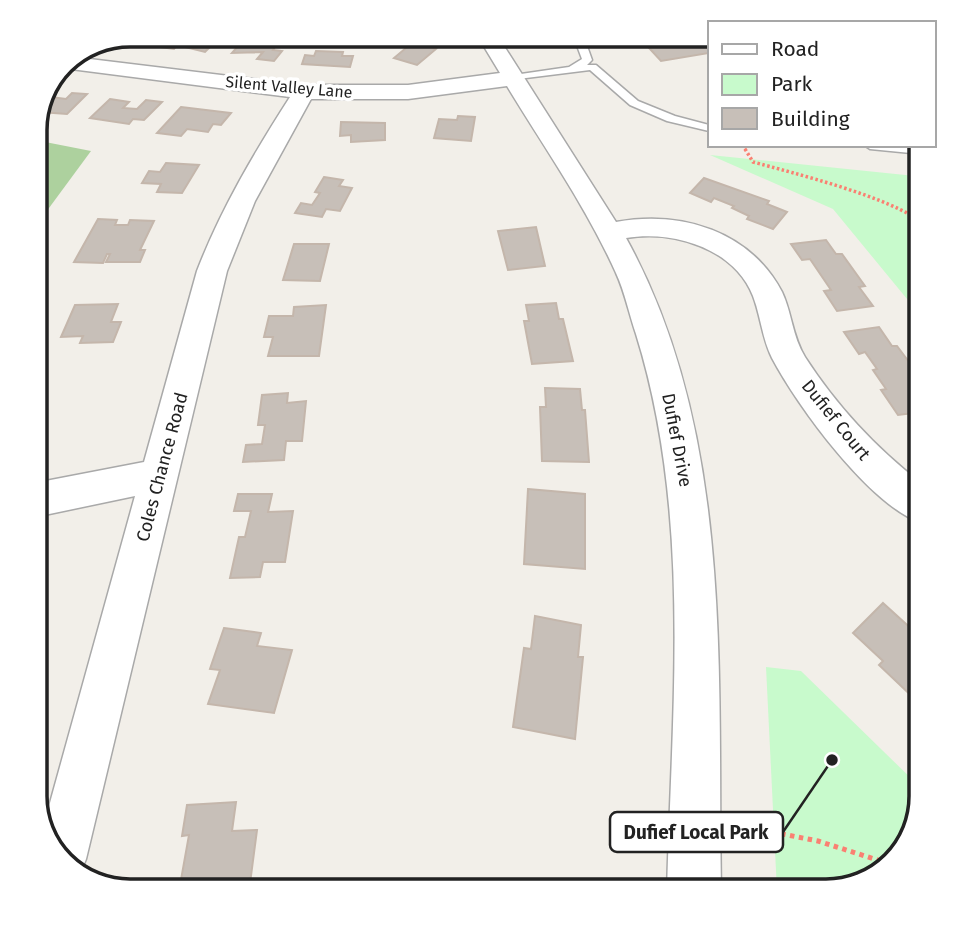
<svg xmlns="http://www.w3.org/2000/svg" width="956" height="926" font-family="'Fira Sans',sans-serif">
<rect width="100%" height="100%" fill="#f2efe9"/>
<polygon fill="#add19e" points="35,140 91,151 35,227"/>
<g fill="#c8facc">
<polygon points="710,155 915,176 921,169 921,316 833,209"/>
<polygon points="766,667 801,671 921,788 921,796 889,867 826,891 777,891"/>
</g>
<g fill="#c7bfb8" stroke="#c4b6ab" stroke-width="2">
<polygon points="130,35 151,35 145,42 123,38"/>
<polygon points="172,35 206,35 199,43 213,44 205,52 177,45 174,49 160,47"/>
<polygon points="637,35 709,35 709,53 661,61"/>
<polygon points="246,37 280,40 273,50 282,51 274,61 257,59 263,52 232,53"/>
<polygon points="413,42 436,49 417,65 394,58"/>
<polygon points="316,51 343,52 342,56 353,56 350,67 302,64 305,55 314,56"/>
<polygon points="52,91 57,91 51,97 66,99 72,93 87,94 67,114 41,112"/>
<polygon points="110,99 129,102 123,108 137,109 146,100 162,102 144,120 133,119 129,124 90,118"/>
<polygon points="181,107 231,113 221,125 213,124 208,132 187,129 181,136 157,133"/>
<polygon points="458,116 475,117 471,141 434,138 439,119 457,120"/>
<polygon points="341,122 385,123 385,140 351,142 351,135 340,136"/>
<polygon points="166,163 199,165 182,193 157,192 161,184 142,183 149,171 160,172"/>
<polygon points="324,177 343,180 339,186 352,188 340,211 326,209 322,217 295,213 301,203 312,205 320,193 315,192"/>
<polygon points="704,178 769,201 767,204 787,212 773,229 747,219 749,216 732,208 734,206 714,198 711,202 690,193"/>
<polygon points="98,219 117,220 115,225 128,225 130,220 154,221 140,250 145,250 140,262 106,262 110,254 107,254 103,263 74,262"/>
<polygon points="536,227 545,266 508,270 498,231"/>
<polygon points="826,240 836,254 842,254 865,286 859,287 873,306 837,311 824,291 831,290 810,259 802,260 791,244"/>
<polygon points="294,244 329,244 320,281 283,280"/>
<polygon points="556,303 559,319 563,319 573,361 532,364 524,321 529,321 526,305"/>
<polygon points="118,304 111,322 121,322 113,342 80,343 83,336 61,337 75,305"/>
<polygon points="326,305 319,356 268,356 273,337 264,337 269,316 293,316 294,307"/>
<polygon points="879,327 892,346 897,346 921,378 921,412 898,415 881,390 886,389 873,370 877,369 865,352 859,354 844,332"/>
<polygon points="545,388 580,389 582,410 585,410 589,462 542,461 540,407 546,407"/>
<polygon points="288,393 287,403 306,401 302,441 286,441 284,460 243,462 246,445 262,444 265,425 258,425 262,395"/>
<polygon points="528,489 585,494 585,569 524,564"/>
<polygon points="238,494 272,494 268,512 293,511 285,562 263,562 260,577 230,578 239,537 245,537 251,511 234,511"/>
<polygon points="883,603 916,633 921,628 921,705 879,665 883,661 853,633"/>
<polygon points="535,616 581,625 578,657 583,657 575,739 513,727 524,648 531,649"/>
<polygon points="224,628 261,633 257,646 292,650 274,713 208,704 220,670 210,669"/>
<polygon points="236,802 232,831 257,830 249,891 179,891 189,835 182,836 187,805"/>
</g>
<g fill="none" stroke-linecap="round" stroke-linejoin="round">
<defs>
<g id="service">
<polygon points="573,35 583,35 592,60 587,65 596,65 638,101 675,116 709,125 709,131 667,121 630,105 590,70 510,80 510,76 514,75 569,67 582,59"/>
<polygon points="864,145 921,146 921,154 870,149"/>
</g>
<path id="minor" d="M 477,35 L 497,35 L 616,222 C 681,210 750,231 782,292 C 792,313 792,336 805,357 C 836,405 876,448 921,483 L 921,523 C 869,504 798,407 772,358 C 762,338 761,317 753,296 C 734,248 673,230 626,238 C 735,435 717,673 721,891 L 667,891 C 672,706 692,513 636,334 C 629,314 625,292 616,273 C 587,208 544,147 507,86 L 408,99 L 311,99 L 255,201 L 227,271 L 86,859 L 82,869 L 59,859 L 45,821 L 135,496 L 35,517 L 35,483 L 144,462 L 197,271 C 221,209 254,153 290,97 L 63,68 L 67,59 L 73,57 L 304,85 L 408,85 L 500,73 Z"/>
</defs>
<use href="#service" stroke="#a9a9a9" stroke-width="3"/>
<use href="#minor" stroke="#a9a9a9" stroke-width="3"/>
<polyline stroke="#fa8072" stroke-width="2.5" stroke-dasharray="2 2" stroke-linecap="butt" points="743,145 746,151"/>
<path stroke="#fa8072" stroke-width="3.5" stroke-dasharray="2.5 2.5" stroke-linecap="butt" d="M 745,149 L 753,162 C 790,172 897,199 921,223"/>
<polyline stroke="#fa8072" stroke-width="5" stroke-dasharray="4.5 4.5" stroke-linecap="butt" points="737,825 818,841 890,864"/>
<use href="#service" fill="#fff" fill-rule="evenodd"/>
<use href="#minor" fill="#fff" fill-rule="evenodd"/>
</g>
<g text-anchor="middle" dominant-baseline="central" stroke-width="7" stroke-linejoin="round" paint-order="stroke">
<g font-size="16" fill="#222" stroke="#fff">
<text transform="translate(289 87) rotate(5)">Silent Valley Lane</text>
</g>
<g font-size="18" fill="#222" stroke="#fff">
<text transform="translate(836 420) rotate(51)">Dufief Court</text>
<text transform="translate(677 440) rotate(79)">Dufief Drive</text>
<text transform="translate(162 467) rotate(-75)">Coles Chance Road</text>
</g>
</g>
<path d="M0 0H956V926H0ZM130 47H826A83 83 0 0 1 909 130V796A83 83 0 0 1 826 879H130A83 83 0 0 1 47 796V130A83 83 0 0 1 130 47Z" fill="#fff" fill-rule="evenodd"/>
<path fill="none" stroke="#222" stroke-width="3.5" d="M130 47H826A83 83 0 0 1 909 130V796A83 83 0 0 1 826 879H130A83 83 0 0 1 47 796V130A83 83 0 0 1 130 47Z"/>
<path fill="none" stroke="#222" stroke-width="2.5" d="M832 760L783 832"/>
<circle fill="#222" stroke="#fff" stroke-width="2.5" cx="832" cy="760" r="7"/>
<rect fill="#fff" stroke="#222" stroke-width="2.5" x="610" y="812" width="173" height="40" rx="7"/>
<g font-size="19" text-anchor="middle" font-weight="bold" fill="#222">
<text x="696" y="839">Dufief Local Park</text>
</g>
<rect x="708" y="21" width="228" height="126" fill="#ffffff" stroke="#a7a7a7" stroke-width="2"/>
<rect x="722" y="44" width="35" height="10" fill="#ffffff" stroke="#a7a7a7" stroke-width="2"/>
<text x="771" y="56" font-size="21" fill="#222222">Road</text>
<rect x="722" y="74" width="35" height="21" fill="#c8facc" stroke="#a7a7a7" stroke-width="2"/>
<text x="771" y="91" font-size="21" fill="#222222">Park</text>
<rect x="722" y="108" width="35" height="21" fill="#c7bfb8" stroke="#a7a7a7" stroke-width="2"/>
<text x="771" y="126" font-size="21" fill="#222222">Building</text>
</svg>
